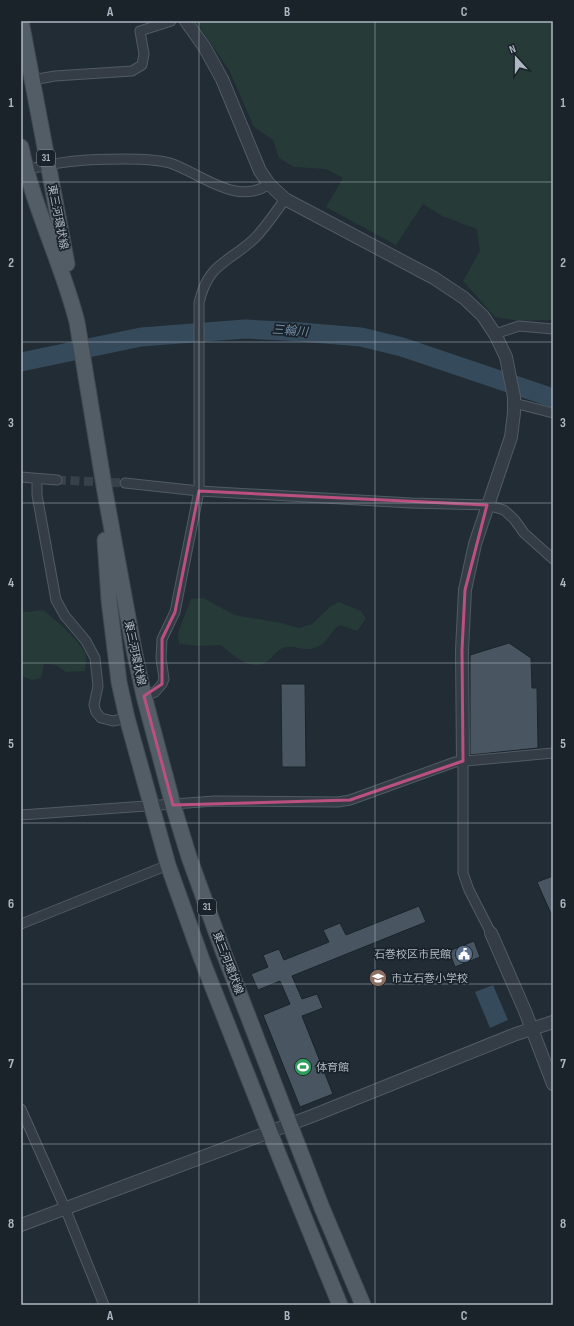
<svg xmlns="http://www.w3.org/2000/svg" width="574" height="1326" font-family="'Sofia Sans Condensed','Noto Sans JP',sans-serif">
<rect width="100%" height="100%" fill="#212c35"/>
<g fill="#263a38">
<polygon points="196,21 553,21 553,320 518,321 495,317 463,281 480,251 477,229 442,216 423,204 396,245 326,207 343,178 326,169 294,167 279,158 273,140 254,127 229,70"/>
<path d="M 203,598 L 235,615 L 281,623 L 299,628 L 312,624 L 331,606 L 339,602 L 361,611 L 366,619 L 357,631 L 340,625 C 331,630 329,640 321,645 C 306,654 298,645 286,647 C 278,648 274,656 269,660 C 254,674 232,655 221,645 L 199,646 L 179,644 L 178,633 L 191,599 Z"/>
<path d="M 21,610 L 26,612 L 43,610 C 54,619 82,642 86,655 C 87,660 85,667 85,671 L 66,672 L 56,665 L 44,664 L 41,678 L 32,680 L 21,676 Z"/>
</g>
<polygon fill="#354a5b" points="493,985 508,1020 490,1028 475,992"/>
<g fill="none" stroke-linecap="round" stroke-linejoin="round">
<polyline stroke="#354a5b" stroke-width="19" points="21,362 141,337 245,329 301,332 361,337 402,347 553,398"/>
</g>
<g fill="#495661" stroke="#1b242c">
<polygon points="509,643 531,658 532,688 537,688 538,748 470,755 470,655"/>
<polygon points="281,684 305,684 306,767 282,767"/>
<polygon points="553,876 553,918 537,882"/>
<polygon points="419,906 426,922 292,976 302,999 317,994 323,1008 302,1016 333,1094 300,1107 263,1015 290,1004 280,981 258,990 251,974 268,967 263,955 279,949 284,960 329,942 323,930 340,923 346,935"/>
<polygon points="474,941 480,957 455,967 449,951"/>
</g>
<g fill="none" stroke-linecap="round" stroke-linejoin="round">
<polyline stroke="#36414a" stroke-width="9" stroke-dasharray="9 4.5" stroke-linecap="butt" points="57,480 125,483"/>
<defs>
<g id="minor">
<polyline points="32,80 55,76 132,71 142,65 144,54 140,31 171,21"/>
<path d="M 22,171 C 59,161 86,159 124,159 C 139,159 155,159 170,163 C 200,173 237,207 269,184"/>
<polyline points="495,334 519,326 553,329"/>
<polyline points="514,403 553,413"/>
<polyline points="21,477 57,480"/>
<polyline points="37,479 37,495 56,600 65,616 86,641 95,658 98,686 94,705 96,712 101,718 113,721 127,718"/>
<polyline points="125,483 199,491 411,503 487,505 504,510 514,519 524,533 553,559"/>
<path d="M 144,696 L 155,692 L 162,684 L 164,679 L 161,658 L 162,639 L 175,612 L 199,491 L 199,303 C 208,263 228,263 254,239 C 266,227 275,213 285,199"/>
<polyline points="463,761 463,873 469,890 491,933"/>
<polyline points="21,815 215,801 338,802 350,800 455,762 553,753"/>
<polyline points="21,924 168,865"/>
<polyline points="21,1109 65,1208 104,1305"/>
</g>
<g id="tertiary">
<polyline points="186,21 205,48 222,79 260,171 269,184 285,199 434,278 464,298 483,316 495,334 506,357 514,397 514,413 511,437 475,544 465,590 462,650 463,761"/>
<polyline points="491,933 525,1011 553,1084"/>
<polyline points="21,1225 312,1116 516,1034 553,1022"/>
</g>
<g id="primary">
<polyline points="21,21 67,264"/>
<path d="M 21,147 C 33,207 62,263 77,322 L 105,492 L 134,650 L 144,696 L 173,805 L 189,857 L 223,951 L 322,1208 L 363,1305"/>
<polyline points="105,540 109,600 119,682 127,718 168,865 202,960 280,1158 340,1305"/>
</g>
</defs>
<use href="#minor" stroke="#515b64" stroke-width="11"/>
<use href="#tertiary" stroke="#515b64" stroke-width="14"/>
<use href="#primary" stroke="#404952" stroke-width="17"/>
<use href="#minor" stroke="#343d46" stroke-width="9"/>
<use href="#tertiary" stroke="#343d46" stroke-width="12"/>
<use href="#primary" stroke="#525d66" stroke-width="15"/>
</g>
<path fill="none" stroke="#bb507f" stroke-width="3" stroke-linejoin="round" d="M 199,491 L 487,505 L 465,590 L 462,650 L 463,761 L 350,800 L 173,805 L 144,696 L 162,684 L 162,639 L 175,612 Z"/>
<path fill="none" stroke="#aeb8c3" stroke-width="1" stroke-opacity="0.55" d="M 199,21 L 199,1305M 375,21 L 375,1305M 21,182 L 553,182M 21,342 L 553,342M 21,503 L 553,503M 21,663 L 553,663M 21,823 L 553,823M 21,984 L 553,984M 21,1144 L 553,1144"/>
<defs>
<symbol id="civic-disc" viewBox="-11 -11 22 22"><circle r="9.5" fill="#5c6f8a" stroke="#1a222a"/><path d="M-.6-6.5H3V-4.5H.6V-3L4-1V1h2V6H-6V1h2V-1L-.6-3ZM-1.2 2.5V6h2.4V2.5Z" fill="#fff"/></symbol>
<symbol id="school-disc" viewBox="-11 -11 22 22"><circle r="9.5" fill="#8d6e63" stroke="#1a222a"/><path d="M0-5L7-2L0 1L-7-2ZM-4 1L0 2.5L4 1V4Q0 6-4 4Z" fill="#fff"/></symbol>
<symbol id="stadium-disc" viewBox="-11 -11 22 22"><circle r="9.5" fill="#2e9e5b" stroke="#1a222a"/><path d="M0-5a6.5 5 0 1 0 0 10a6.5 5 0 1 0 0-10ZM-3.5-1.8h7v3.6h-7Z" fill="#fff"/></symbol>
</defs>
<g fill-rule="evenodd">
<use href="#civic-disc" x="454" y="944" width="20" height="20"/>
<use href="#school-disc" x="368" y="968" width="20" height="20"/>
<use href="#stadium-disc" x="293" y="1057" width="20" height="20"/>
</g>
<g text-anchor="middle" dominant-baseline="central" stroke-width="3.5" stroke-linejoin="round" paint-order="stroke">
<g fill="#1a222a" stroke="#828b95" stroke-width="1">
<rect x="37" y="150" width="18" height="16" rx="3"/>
<rect x="198" y="899" width="18" height="16" rx="3"/>
</g>
<g font-size="10" font-weight="bold" fill="#aeb8c3">
<text x="46" y="158">31</text>
<text x="207" y="907">31</text>
</g>
<g font-size="11" fill="#aeb8c3" stroke="#1a222a">
<text transform="translate(58 217) rotate(79)">東三河環状線</text>
<text transform="translate(135 653) rotate(78)">東三河環状線</text>
<text transform="translate(228 963) rotate(69)">東三河環状線</text>
</g>
<g font-size="11" fill="#aeb8c3" stroke="#1a222a" text-anchor="start">
<text x="451" y="954" text-anchor="end">石巻校区市民館</text>
<text x="391" y="978">市立石巻小学校</text>
<text x="316" y="1067">体育館</text>
</g>
<g font-size="12" font-style="italic" fill="#708da5" stroke="#1a222a">
<text transform="translate(290 331) rotate(4)">三輪川</text>
</g>
</g>
<rect width="574" height="1326" fill="none" stroke="#1a222a" stroke-width="44"/>
<g transform="translate(516 58) rotate(339)" stroke="#1a222a" stroke-width="3" paint-order="stroke">
<path d="M0-3L7 15L0 10L-7 15Z" fill="#aeb8c3"/>
<text y="-6" font-size="11" font-weight="bold" text-anchor="middle" fill="#aeb8c3">N</text>
</g>
<rect x="22" y="22" width="530" height="1282" fill="none" stroke="#aeb8c3" stroke-width="1.5"/>
<g font-size="13" text-anchor="middle" font-weight="bold" fill="#aeb8c3">
<text x="110" y="16">A</text>
<text x="287" y="16">B</text>
<text x="464" y="16">C</text>
<text x="11" y="107">1</text>
<text x="563" y="107">1</text>
<text x="11" y="267">2</text>
<text x="563" y="267">2</text>
<text x="11" y="427">3</text>
<text x="563" y="427">3</text>
<text x="11" y="587">4</text>
<text x="563" y="587">4</text>
<text x="11" y="748">5</text>
<text x="563" y="748">5</text>
<text x="11" y="908">6</text>
<text x="563" y="908">6</text>
<text x="11" y="1068">7</text>
<text x="563" y="1068">7</text>
<text x="11" y="1228">8</text>
<text x="563" y="1228">8</text>
<text x="110" y="1320">A</text>
<text x="287" y="1320">B</text>
<text x="464" y="1320">C</text>
</g>
</svg>
